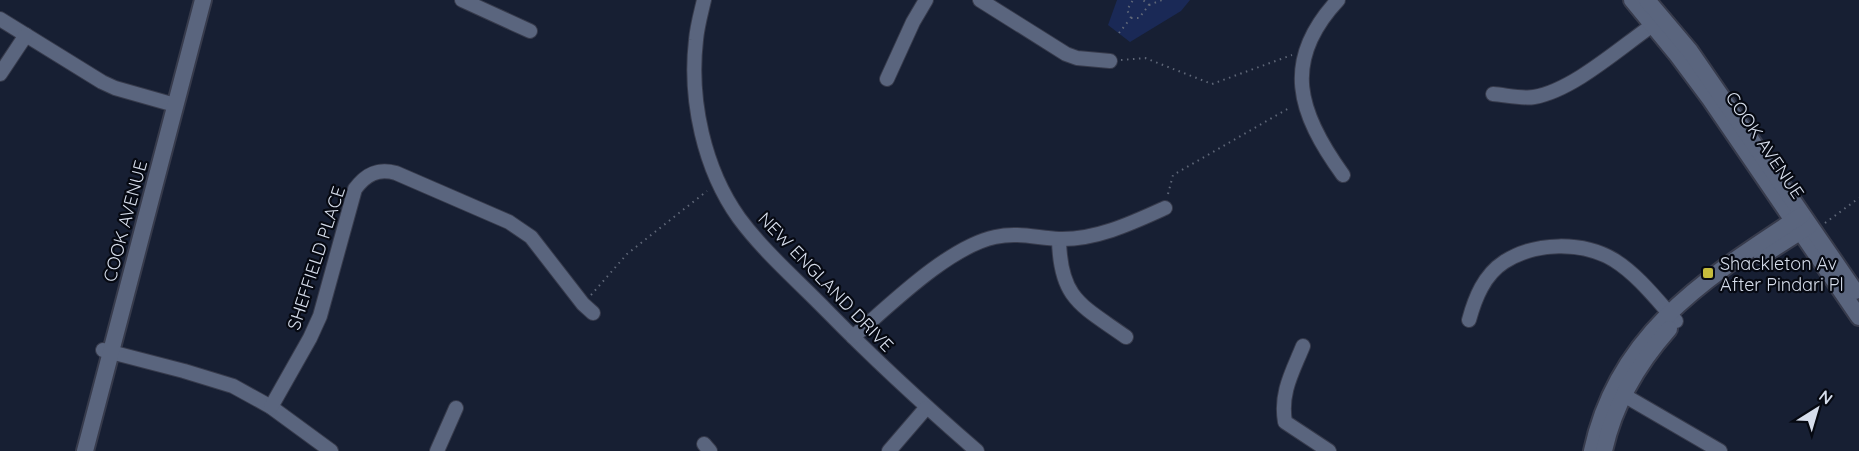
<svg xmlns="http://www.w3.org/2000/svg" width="1859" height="451" font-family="Quicksand,sans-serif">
<rect width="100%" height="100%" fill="#171f33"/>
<polygon fill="#1a2956" points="1117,0 1190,0 1181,11 1130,42 1108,25"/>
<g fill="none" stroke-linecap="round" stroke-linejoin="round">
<defs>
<g id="minor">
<polyline points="462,0 530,31"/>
<path d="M 704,0 C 701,13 697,27 696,40 C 689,100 704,169 739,218 C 764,252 798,281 827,311 C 875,360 925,406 977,451"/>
<polyline points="980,0 1066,54 1077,58 1110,61"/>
<path d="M 1338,0 C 1281,61 1298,113 1343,175"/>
<polyline points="0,19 102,82 115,88 175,105"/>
<polyline points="0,74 26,35"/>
<polyline points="887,79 913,22 926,0"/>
<path d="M 1493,94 C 1506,95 1522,99 1534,97 C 1575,90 1625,43 1660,20"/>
<path d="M 1059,239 C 1060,299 1081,305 1126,337"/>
<path d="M 1469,320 C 1475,298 1484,275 1504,262 C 1535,242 1582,241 1614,260 C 1638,275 1657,300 1676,321"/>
<path d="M 853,337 C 889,306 948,247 995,237 C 1018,232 1037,238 1059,239 C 1096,240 1132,223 1165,208"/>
<path d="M 1303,346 C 1292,373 1280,393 1285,422 L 1329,451"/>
<polyline points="103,350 184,371 233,386 271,407 331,451"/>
<polyline points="1615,390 1720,451"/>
<path d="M 271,407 L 310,338 L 320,316 L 355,189 C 366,174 378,168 396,173 L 509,222 L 531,237 L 583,304 L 593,313"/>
<polyline points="704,444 710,451"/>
<polyline points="437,451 456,408"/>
<polyline points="889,451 926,408"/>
</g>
<g id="tertiary">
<polyline points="1632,0 1678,56 1710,99 1859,317"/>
<polyline points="1647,0 1690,51 1855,291"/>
<polyline points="1762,256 1809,226"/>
<polyline points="85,451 203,0"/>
<path d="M 1592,451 C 1617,332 1708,277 1802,215"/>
<path d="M 1604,451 C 1614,405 1638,364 1669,329"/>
</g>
</defs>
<use href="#minor" stroke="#373b4c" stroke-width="16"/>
<use href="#tertiary" stroke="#373b4c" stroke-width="20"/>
<g stroke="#5f6778" stroke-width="2" stroke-dasharray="1.5 4.5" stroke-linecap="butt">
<polyline points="1149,5 1162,0"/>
<polyline points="1131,18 1139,18 1149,5 1143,0"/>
<polyline points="1131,18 1127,10 1133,0"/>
<polyline points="1119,33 1130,19"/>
<polyline points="1121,60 1145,58 1212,84 1292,55"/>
<polyline points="1168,194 1173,175 1291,107"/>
<polyline points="1825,223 1859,198"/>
<polyline points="591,295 627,254 707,191"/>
</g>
<use href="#minor" stroke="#5a657e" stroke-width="14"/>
<use href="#tertiary" stroke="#5a657e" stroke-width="16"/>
</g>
<rect fill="#c6bc3c" stroke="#060912" stroke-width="2" x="1702" y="267" width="12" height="12" rx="3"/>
<g text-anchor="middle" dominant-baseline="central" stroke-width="4.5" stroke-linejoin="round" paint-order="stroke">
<g font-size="18" fill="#d7deec" stroke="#060912">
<text transform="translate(1765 145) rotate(56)">COOK AVENUE</text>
<text transform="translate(125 221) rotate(-75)">COOK AVENUE</text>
<text transform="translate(316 258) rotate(-72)">SHEFFIELD PLACE</text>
<text transform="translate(826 282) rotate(46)">NEW ENGLAND DRIVE</text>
</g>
<g font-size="18" fill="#d7deec" stroke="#060912" text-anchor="start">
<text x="1720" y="263">Shackleton Av<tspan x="1720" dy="21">After Pindari Pl</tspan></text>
</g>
</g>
<g transform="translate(1817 409) rotate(37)" stroke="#060912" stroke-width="4.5" paint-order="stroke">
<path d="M0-4.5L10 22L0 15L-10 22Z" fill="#d7deec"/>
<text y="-9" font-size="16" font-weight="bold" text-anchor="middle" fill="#d7deec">N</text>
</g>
</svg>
